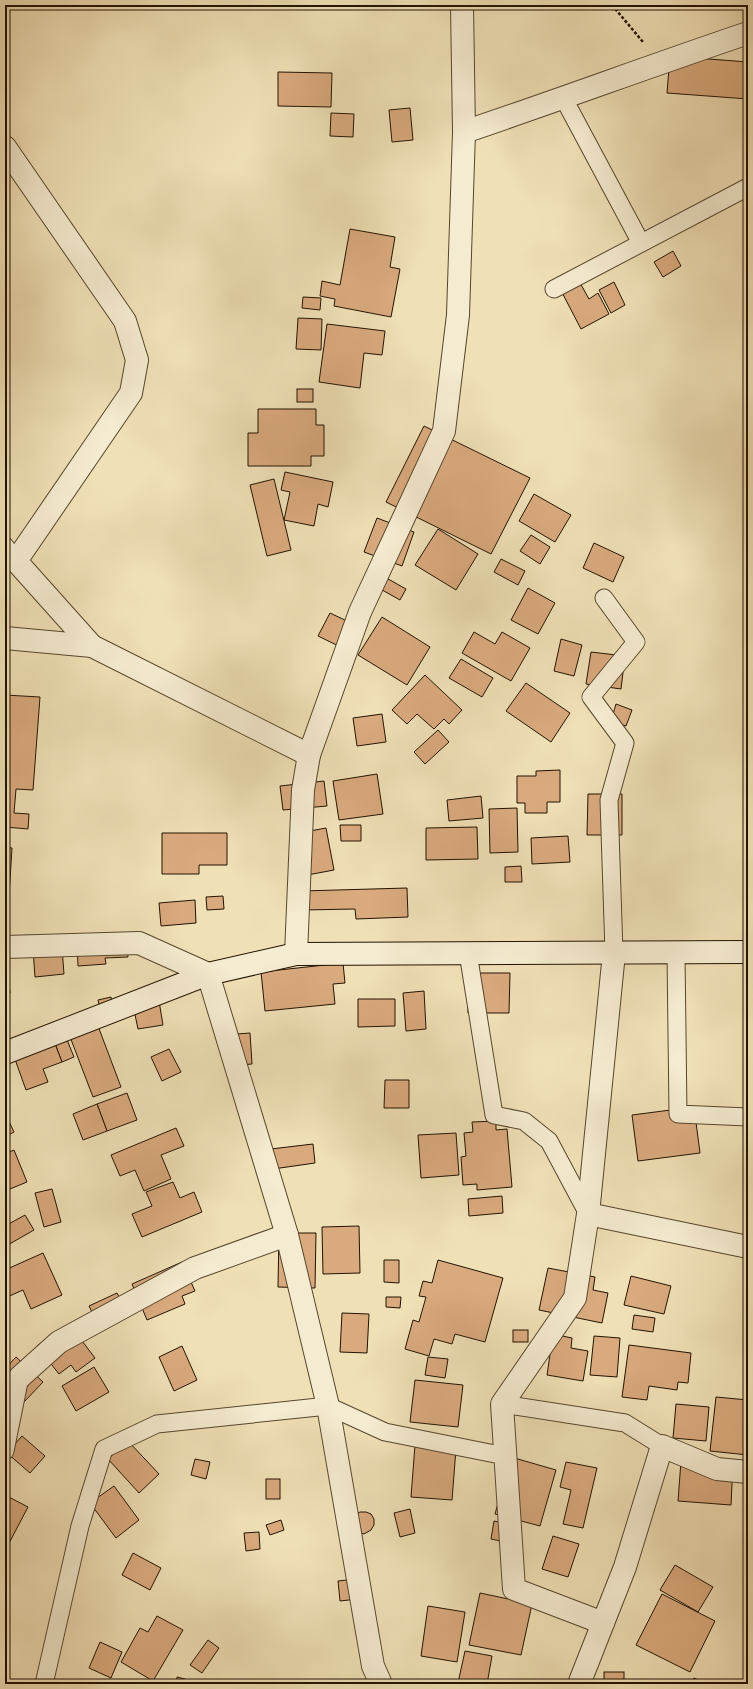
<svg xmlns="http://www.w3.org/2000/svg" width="753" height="1689" font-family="'IM FELL DW Pica',serif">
<rect width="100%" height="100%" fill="#f0e0b6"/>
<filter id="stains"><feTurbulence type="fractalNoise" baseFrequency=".005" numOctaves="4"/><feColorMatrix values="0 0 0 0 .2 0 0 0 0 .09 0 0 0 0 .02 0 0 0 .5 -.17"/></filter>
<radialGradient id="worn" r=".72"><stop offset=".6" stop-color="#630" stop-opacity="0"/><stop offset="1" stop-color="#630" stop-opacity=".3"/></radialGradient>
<g fill="#d9aa7e" stroke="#221301">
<polygon points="670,56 748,62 748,99 667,93"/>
<polygon points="278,72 332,73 331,107 278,106"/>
<polygon points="410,108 413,140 392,142 389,110"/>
<polygon points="331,113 354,114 353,137 330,136"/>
<polygon points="350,229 395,237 390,267 400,269 391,317 334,306 335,299 320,296 322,281 340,285"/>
<polygon points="673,251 681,266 663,277 654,262"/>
<polygon points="574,272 589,299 598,293 609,314 581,329 556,281"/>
<polygon points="614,282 625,305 611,313 599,290"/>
<polygon points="303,297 321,298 320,310 302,308"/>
<polygon points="298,318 322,319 321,350 296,349"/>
<polygon points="327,324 385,331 382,355 364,353 360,388 319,382"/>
<rect x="297" y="389" width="16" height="13"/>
<polygon points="258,409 316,409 316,425 324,425 324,456 311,456 311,466 248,466 248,433 258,433"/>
<polygon points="424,426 530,478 491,554 386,502"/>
<polygon points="285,472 333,482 328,507 318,504 314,526 284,520 290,492 281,490"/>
<polygon points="274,479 291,550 267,556 250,485"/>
<polygon points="534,494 571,515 555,542 519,521"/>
<polygon points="377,518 414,532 402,566 364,552"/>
<polygon points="438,529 478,554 456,590 415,565"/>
<polygon points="531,535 550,547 540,564 520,551"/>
<polygon points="594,543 624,557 613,582 583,568"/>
<polygon points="501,559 525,571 518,585 494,572"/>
<polygon points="381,575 406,589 400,600 375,586"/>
<polygon points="528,588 555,603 538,634 511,620"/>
<polygon points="330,613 347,621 351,652 318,636"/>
<polygon points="382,617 430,647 407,685 358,655"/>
<polygon points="474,632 495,644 502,632 530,648 511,681 462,653"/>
<polygon points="561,639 582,645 574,676 554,671"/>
<polygon points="591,652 625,656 621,689 586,684"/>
<polygon points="461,659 493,678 482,697 449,678"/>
<polygon points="425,675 462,710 449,724 444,719 434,729 417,714 407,724 392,710"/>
<polygon points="526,683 570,713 551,742 506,711"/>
<polygon points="5,695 40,697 33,790 16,789 14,813 29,814 28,829 5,827"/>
<polygon points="616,704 632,710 626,726 611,721"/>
<polygon points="382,714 386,742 357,746 353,718"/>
<polygon points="438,730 449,742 425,764 414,752"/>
<polygon points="560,770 560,802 547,802 547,813 525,813 525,803 517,803 517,776 536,776 536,771"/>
<polygon points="377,774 383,814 339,820 333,781"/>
<polygon points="324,781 327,806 283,810 280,786"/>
<polygon points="588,794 622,794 622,835 587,835"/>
<polygon points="481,796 483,818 449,821 447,800"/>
<polygon points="517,808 518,852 490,853 489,809"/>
<polygon points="340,825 361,825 361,841 341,841"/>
<polygon points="477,827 478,859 426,860 426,828"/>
<polygon points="326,828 334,870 302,876 294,834"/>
<polygon points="162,833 227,833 227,865 199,865 199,874 162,874"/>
<polygon points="568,836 570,862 532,864 531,838"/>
<polygon points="5,847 12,848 8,912 5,912"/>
<polygon points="521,866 522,882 505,882 505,867"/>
<polygon points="407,888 408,917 356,919 355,909 303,910 302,891"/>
<polygon points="223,896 224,909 207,910 206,897"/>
<polygon points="195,900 196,923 161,926 159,903"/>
<polygon points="127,939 128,957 105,958 106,964 78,966 77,942"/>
<polygon points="62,948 64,974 35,977 33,949"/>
<polygon points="343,963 345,983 333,984 335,1004 265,1011 261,972"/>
<polygon points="7,967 10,993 5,993 5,968"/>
<polygon points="468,973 510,973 509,1013 468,1013"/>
<polygon points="424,991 426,1029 406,1031 403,993"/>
<polygon points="111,997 114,1012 101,1014 98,1000"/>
<polygon points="358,999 395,999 395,1026 358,1027"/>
<polygon points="159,1001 163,1025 138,1029 133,1005"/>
<polygon points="95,1018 121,1087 93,1097 67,1029"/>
<polygon points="63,1030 74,1057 62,1062 52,1036"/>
<polygon points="250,1033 252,1064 225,1066 224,1035"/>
<polygon points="52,1036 62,1062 43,1069 48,1082 26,1090 12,1051"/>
<polygon points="169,1049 181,1072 162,1081 151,1057"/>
<polygon points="385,1080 409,1080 409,1108 384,1108"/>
<polygon points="127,1093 137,1120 107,1131 97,1104"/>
<polygon points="97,1104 107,1131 83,1140 73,1114"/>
<polygon points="694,1107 700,1153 638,1161 632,1115"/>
<polygon points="6,1115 14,1132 5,1137 5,1116"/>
<polygon points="496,1121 496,1130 507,1129 512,1187 477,1190 477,1184 463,1185 461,1157 466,1156 464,1133 473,1132 472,1122"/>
<polygon points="176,1128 184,1146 161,1155 171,1179 144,1191 135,1170 120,1176 111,1155"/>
<polygon points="456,1133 459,1175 421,1178 418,1135"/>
<polygon points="313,1144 315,1163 273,1169 271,1149"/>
<polygon points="14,1150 27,1182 5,1191 5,1154"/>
<polygon points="173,1182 180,1198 194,1192 202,1212 142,1237 132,1214 152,1206 146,1192"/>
<polygon points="52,1189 61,1222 44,1227 35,1193"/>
<polygon points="502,1196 503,1213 469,1216 468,1199"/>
<polygon points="25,1215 34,1230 6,1246 5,1226"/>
<polygon points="359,1226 360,1273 323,1274 322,1227"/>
<polygon points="279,1233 316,1233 315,1288 278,1287"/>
<polygon points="43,1253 62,1295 31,1309 23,1290 5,1298 5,1270"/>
<polygon points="384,1260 399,1260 399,1283 384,1282"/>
<polygon points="438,1260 503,1278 485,1342 455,1334 452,1344 434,1339 429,1356 405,1349 413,1320 419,1322 426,1297 419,1296 423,1281 432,1283"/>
<polygon points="182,1262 195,1291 182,1296 185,1304 147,1320 132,1284"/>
<polygon points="548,1268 595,1277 593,1290 608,1293 602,1323 539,1310"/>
<polygon points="631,1276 671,1286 664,1314 624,1305"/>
<polygon points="117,1293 126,1310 98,1324 89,1306"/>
<polygon points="386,1297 401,1297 400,1308 386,1307"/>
<polygon points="342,1313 369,1314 367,1353 340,1352"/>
<polygon points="634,1315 655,1318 653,1332 632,1329"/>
<rect x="513" y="1330" width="15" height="12"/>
<polygon points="76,1333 95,1358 76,1372 71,1365 59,1374 37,1346 49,1337"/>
<polygon points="553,1334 572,1338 571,1348 588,1351 583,1381 547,1375"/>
<polygon points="594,1336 620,1338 617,1377 590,1375"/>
<polygon points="629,1345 691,1353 688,1383 678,1382 677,1390 649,1386 647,1400 622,1397"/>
<polygon points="182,1346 197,1380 174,1391 159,1357"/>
<polygon points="16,1357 43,1382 24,1402 5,1384 5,1369"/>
<polygon points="428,1357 448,1359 445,1378 425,1375"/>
<polygon points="94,1367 109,1392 76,1411 62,1386"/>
<polygon points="415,1380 463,1385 458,1427 410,1422"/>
<polygon points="716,1397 748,1400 748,1455 710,1451"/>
<polygon points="676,1404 709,1407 706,1441 673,1438"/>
<polygon points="22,1436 45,1456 30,1473 7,1453"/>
<polygon points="128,1441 159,1474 139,1493 108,1459"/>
<polygon points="415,1445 456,1449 452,1500 411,1497"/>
<polygon points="511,1457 556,1470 540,1526 495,1514"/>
<polygon points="195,1459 210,1462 206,1479 191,1475"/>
<polygon points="681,1461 733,1464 731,1505 678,1501"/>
<polygon points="566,1462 597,1468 583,1528 563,1524 571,1490 560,1487"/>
<rect x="266" y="1479" width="14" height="20"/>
<polygon points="114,1486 139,1520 116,1538 90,1503"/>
<polygon points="5,1495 28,1507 6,1549 5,1549"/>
<polygon points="410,1509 415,1533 400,1537 394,1513"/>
<polygon points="360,1512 366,1512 371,1514 374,1519 374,1525 371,1530 364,1534 355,1531 355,1515"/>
<polygon points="281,1520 284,1530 270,1535 266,1525"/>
<polygon points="494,1521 508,1524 505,1542 491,1539"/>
<polygon points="259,1532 260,1549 246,1551 244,1533"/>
<polygon points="553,1536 579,1544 568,1577 542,1569"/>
<polygon points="133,1553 161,1568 150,1590 122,1575"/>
<polygon points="675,1565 713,1587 698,1612 660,1590"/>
<polygon points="364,1578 367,1598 340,1601 338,1581"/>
<polygon points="480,1593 532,1604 521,1655 469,1645"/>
<polygon points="662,1594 715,1621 690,1672 636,1645"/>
<polygon points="428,1606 465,1612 457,1662 421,1656"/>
<polygon points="157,1616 183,1630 153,1681 121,1662 140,1628 148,1632"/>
<polygon points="208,1640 219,1648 202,1673 190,1665"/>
<polygon points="100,1642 122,1652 111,1678 89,1668"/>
<polygon points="465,1651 492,1656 487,1684 458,1683"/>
<rect x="604" y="1672" width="20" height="12"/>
<polygon points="177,1677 204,1684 176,1684"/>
<polygon points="694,1678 707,1684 691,1684"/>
</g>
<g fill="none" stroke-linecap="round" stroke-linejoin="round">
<defs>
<g id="lane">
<polyline points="564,99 641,243"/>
<polyline points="554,289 748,187"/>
<polyline points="5,546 16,561"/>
<polyline points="604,598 636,642 591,697 625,743 609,800 614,953"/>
<polyline points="468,953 494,1115 524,1121 549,1141 588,1214"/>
<polyline points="676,953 678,1114 748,1117"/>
<polyline points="502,1404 625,1423 662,1446"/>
<polyline points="5,1451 20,1377"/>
<polyline points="44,1684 80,1526 104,1449 157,1424 328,1406 385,1432 505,1456"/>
</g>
<g id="street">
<path d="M 464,132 C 559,100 653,65 748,33"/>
<polyline points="5,147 125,321 137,360 131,393 16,561 92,646 309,755"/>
<polyline points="5,638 92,646"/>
<polyline points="5,947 139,943 208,974 287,1235 328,1406 373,1666 381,1684"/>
<polyline points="296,954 303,790 309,755 360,612 444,431 458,315 464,132 462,5"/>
<polyline points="588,1214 748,1247"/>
<polyline points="20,1377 59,1342 195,1268 287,1235"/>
<polyline points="603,1623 514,1589 502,1404 575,1298 588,1214 614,953"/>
<polyline points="579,1684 625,1567 662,1446 717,1469 748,1472"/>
</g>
<polyline id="secondary" points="5,1053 208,974 296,954 748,952"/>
</defs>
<use href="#lane" stroke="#56462e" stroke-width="19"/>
<use href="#street" stroke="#56462e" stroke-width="24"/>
<use href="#secondary" stroke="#221301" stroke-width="24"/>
<polyline stroke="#221301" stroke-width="2.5" stroke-dasharray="3 2" stroke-linecap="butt" points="612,5 643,42"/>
<use href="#lane" stroke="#f5ebd0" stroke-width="17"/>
<use href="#street" stroke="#f5ebd0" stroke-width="22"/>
<use href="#secondary" stroke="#f5ebd0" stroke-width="22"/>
</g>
<rect width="753" height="1689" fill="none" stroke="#f0e0b6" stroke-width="20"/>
<rect x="6" y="6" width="741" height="1677" fill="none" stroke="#221301" stroke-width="2"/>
<rect x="10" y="10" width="733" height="1669" fill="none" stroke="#221301"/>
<rect width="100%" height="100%" filter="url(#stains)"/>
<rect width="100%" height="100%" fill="url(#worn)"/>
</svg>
